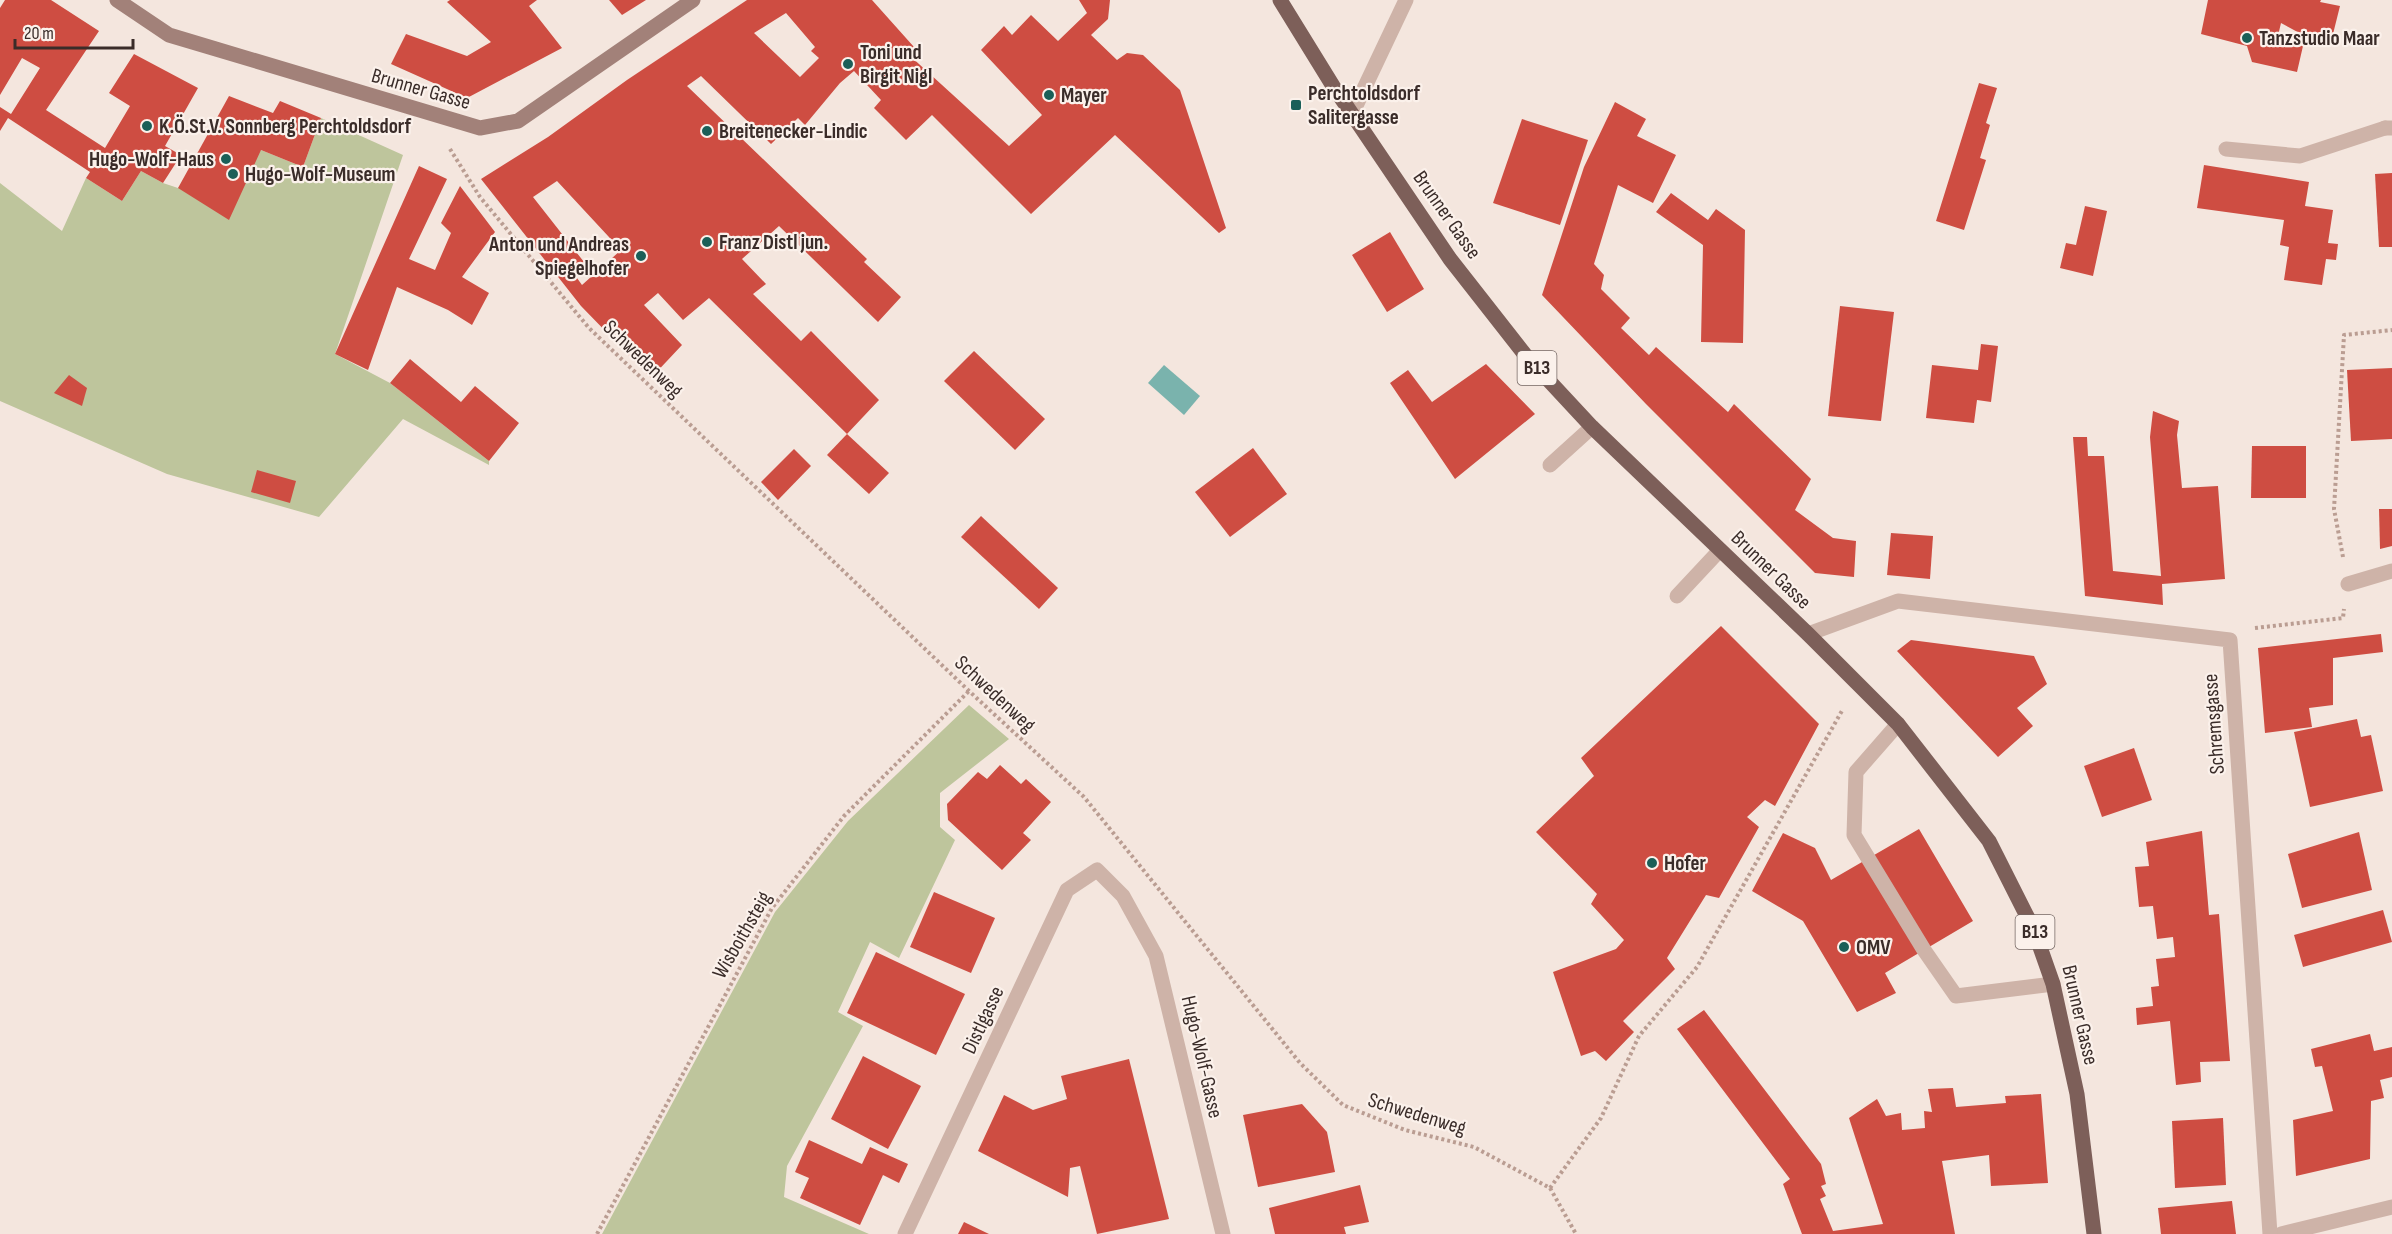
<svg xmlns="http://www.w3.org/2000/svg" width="2392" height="1234" font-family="'Sofia Sans Condensed',sans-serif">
<rect width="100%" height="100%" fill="#f4e6de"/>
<g fill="#bec59c">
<polygon points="321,118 403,155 335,354 390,383 489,461 489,465 403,419 319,517 167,474 0,401 0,183 62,231 86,178 122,201 141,171 163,183 178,188 261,150 303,167"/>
<polygon points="969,705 1009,739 940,793 940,827 955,840 899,958 870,942 838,1012 863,1026 787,1166 784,1197 869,1234 602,1234 775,912 848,821"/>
</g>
<polygon fill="#7ab3ad" points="1164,365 1200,396 1184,415 1148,383"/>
<g fill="#ce4d42" fill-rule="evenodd">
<polygon points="5,0 51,0 99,31 46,110 105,148 130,106 109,93 134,54 198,88 165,146 181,155 163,183 141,171 122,201 86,178 90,172 8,118 0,131 0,107 11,114 40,68 22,58 0,95 0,8"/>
<polygon points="450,0 537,0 529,6 562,48 467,98 391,64 406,34 467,56 491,42 447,2"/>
<polygon points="609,0 646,0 622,15"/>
<path d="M 747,0 L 872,0 L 914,47 L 908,54 L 1009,146 L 1042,115 L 981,50 L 1004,26 L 1012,35 L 1031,15 L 1058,41 L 1087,13 L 1079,0 L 1110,0 L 1108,19 L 1091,35 L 1117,60 L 1127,53 L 1143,55 L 1180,90 L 1226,228 L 1219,233 L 1115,135 L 1031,214 L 932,115 L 906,140 L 874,108 L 881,100 L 854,71 L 840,83 L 805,125 L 798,118 L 771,144 L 701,76 L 687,86 L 867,259 L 864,262 L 901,297 L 878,322 L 779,226 L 742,259 L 766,284 L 753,294 L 801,341 L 811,331 L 879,400 L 847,434 L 709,298 L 683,320 L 658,293 L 644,305 L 682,345 L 651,378 L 581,306 L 481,179 L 548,137 L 627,80 ZM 786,13 L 815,47 L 811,51 L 819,58 L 800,77 L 754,33 ZM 557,181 L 621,250 L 582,285 L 572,271 L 584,262 L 533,197 Z"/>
<polygon points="2208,0 2321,0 2320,2 2340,6 2331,42 2305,36 2281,23 2277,40 2303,46 2297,72 2252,62 2247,46 2201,34"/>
<polygon points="1979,83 1997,88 1986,123 1990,125 1980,158 1986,160 1964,230 1936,221"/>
<polygon points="229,96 273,113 280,101 321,118 303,167 261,150 229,220 178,188"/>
<polygon points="1615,102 1646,119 1637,136 1676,155 1653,203 1618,185 1594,264 1604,275 1601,289 1630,318 1621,328 1649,355 1656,347 1728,412 1734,404 1811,479 1795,510 1833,538 1856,541 1854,577 1815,573 1646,404 1542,295 1584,167"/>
<polygon points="1522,119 1588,140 1560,225 1493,203"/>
<polygon points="2204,165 2309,182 2305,206 2333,210 2328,243 2338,244 2336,260 2326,259 2322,285 2284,280 2289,247 2280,245 2284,220 2197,208"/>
<polygon points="419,166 447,179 409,259 435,270 451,233 441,223 460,186 495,232 462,277 489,293 472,325 448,310 397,287 368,370 335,354"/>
<polygon points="2392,173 2392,247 2379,247 2375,174"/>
<polygon points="1671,193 1708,220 1716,209 1745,230 1743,343 1701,342 1703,245 1656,212"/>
<polygon points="2085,206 2107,211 2093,276 2060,268 2066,243 2076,245"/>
<polygon points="1390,232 1424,289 1387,312 1352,255"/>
<polygon points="1840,306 1894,312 1881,421 1828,416"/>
<polygon points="1981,344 1998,346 1991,402 1977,400 1974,423 1926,418 1932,365 1978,370"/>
<polygon points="974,351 1045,419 1015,450 944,381"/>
<polygon points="410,359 461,402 475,386 519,423 489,461 390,383"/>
<polygon points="1486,364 1535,414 1455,479 1390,383 1408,370 1432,402"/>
<polygon points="2392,368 2392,439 2351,441 2347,370"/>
<polygon points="69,375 87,388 82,406 54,393"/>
<polygon points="2153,411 2179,421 2177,435 2182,488 2218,486 2225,579 2162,584 2163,605 2085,596 2073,437 2087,437 2088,456 2104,456 2113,571 2161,576 2150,437"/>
<polygon points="847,434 889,473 869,494 827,455"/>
<polygon points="2252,446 2306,446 2306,498 2251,498"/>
<polygon points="1253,448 1287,494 1230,537 1195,492"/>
<polygon points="794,449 811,466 778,500 761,482"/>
<polygon points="257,470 296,481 290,503 251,492"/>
<polygon points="2379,509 2392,509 2392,546 2380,549"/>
<polygon points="981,516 1058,588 1039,609 961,537"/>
<polygon points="1891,533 1933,536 1930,579 1887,575"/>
<polygon points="1721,626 1819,724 1775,806 1765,800 1747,817 1759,827 1719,898 1706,895 1667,958 1675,969 1623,1021 1634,1032 1606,1061 1595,1051 1581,1056 1553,972 1616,949 1624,940 1591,904 1597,894 1536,832 1594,776 1581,758"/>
<polygon points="2381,634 2383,652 2333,658 2333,705 2309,708 2312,727 2265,733 2258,648"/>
<polygon points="1911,640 2034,656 2047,684 2017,708 2033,726 1998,757 1897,651"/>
<polygon points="2357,719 2361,737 2371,735 2383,791 2310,807 2294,732"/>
<polygon points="2134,748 2152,800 2102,817 2084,766"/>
<polygon points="1000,765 1021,784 1026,779 1051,802 1023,833 1031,840 1002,870 948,820 947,804 978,772 987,779"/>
<polygon points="1919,829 1973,921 1885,973 1896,993 1857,1012 1803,921 1752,891 1783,833 1815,848 1831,880"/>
<polygon points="2202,831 2209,915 2219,914 2230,1061 2200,1062 2201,1082 2176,1085 2170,1021 2137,1025 2136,1008 2153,1006 2151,987 2159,986 2156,959 2175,957 2173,937 2157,939 2153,906 2139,907 2135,867 2149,866 2146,842"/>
<polygon points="2359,832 2372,890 2302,908 2288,854"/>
<polygon points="934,892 995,918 971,973 910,947"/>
<polygon points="2383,910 2392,942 2303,967 2294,935"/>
<polygon points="876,952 965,994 936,1055 847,1013"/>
<polygon points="1704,1010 1821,1164 1826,1184 1821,1186 1826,1196 1820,1199 1833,1231 1883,1224 1849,1118 1877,1099 1886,1116 1901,1113 1902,1130 1925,1128 1924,1111 1932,1112 1928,1089 1953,1088 1956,1107 2006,1103 2005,1096 2041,1094 2048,1183 1991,1186 1989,1155 1942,1161 1955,1234 1802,1234 1783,1184 1790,1179 1677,1029"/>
<polygon points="2370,1034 2374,1051 2392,1047 2392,1077 2380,1080 2384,1098 2371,1101 2370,1159 2296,1176 2293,1120 2333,1111 2322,1066 2315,1067 2311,1049"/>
<polygon points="863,1056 921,1086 888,1149 831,1119"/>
<polygon points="1129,1059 1169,1219 1097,1234 1080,1166 1070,1168 1068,1197 978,1151 1004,1095 1033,1110 1067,1099 1061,1076"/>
<polygon points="1302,1104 1327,1132 1335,1172 1258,1187 1243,1115"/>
<polygon points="2223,1118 2226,1185 2175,1188 2172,1121"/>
<polygon points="809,1140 862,1164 870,1147 908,1164 899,1183 883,1175 860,1225 800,1198 809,1178 795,1172"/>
<polygon points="1360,1185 1369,1222 1344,1227 1346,1234 1275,1234 1269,1208"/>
<polygon points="2232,1201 2236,1234 2161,1234 2158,1208"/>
<polygon points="964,1222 989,1234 958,1234"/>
</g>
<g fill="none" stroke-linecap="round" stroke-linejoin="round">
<g stroke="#ba9d92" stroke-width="4" stroke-dasharray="3 3" stroke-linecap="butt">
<polyline points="450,149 480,197 589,328 969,691 1084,797 1300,1063 1343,1105 1405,1130 1474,1147 1550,1188 1576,1234"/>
<polyline points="2343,557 2334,509 2344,335 2392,330"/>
<polyline points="2255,628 2343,618 2344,609"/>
<polyline points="1550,1188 1601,1118 1639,1036 1697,967 1843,709"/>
<polyline points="597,1234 772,908 844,816 969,691"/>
</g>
<g stroke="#ceb3a8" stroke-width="15">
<polyline points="1352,114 1406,0"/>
<polyline points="2226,149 2300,156 2385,128"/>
<polyline points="1550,465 1592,427"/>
<polyline points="1677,596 1720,550"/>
<polyline points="1898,724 1856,772 1854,835 1924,950 1956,996 2053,984"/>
<polyline points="2281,1234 2392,1207"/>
</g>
<g stroke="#ceb3a8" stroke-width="15">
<polyline points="2385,128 2392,128"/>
<polyline points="2348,584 2392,571"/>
<polyline points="1808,634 1898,601 2230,640 2270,1234"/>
<polyline points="905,1234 1067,890 1097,870 1123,896 1156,956 1223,1234"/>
</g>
<polyline stroke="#a28179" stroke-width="15" points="117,0 169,35 480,128 518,121 693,0"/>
<polyline stroke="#7d5f59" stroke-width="15" points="1280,0 1333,86 1450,259 1526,356 1592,427 1808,634 1898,724 1989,841 2034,930 2053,984 2077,1094 2094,1234"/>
</g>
<g fill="#1b5f58" stroke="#fbf1eb" stroke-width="2">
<circle cx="2247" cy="38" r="6"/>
<circle cx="848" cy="64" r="6"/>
<circle cx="1049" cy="95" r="6"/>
<rect x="1290" y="99" width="12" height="12" rx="3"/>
<circle cx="147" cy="126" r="6"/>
<circle cx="707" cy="131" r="6"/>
<circle cx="226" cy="159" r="6"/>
<circle cx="233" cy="174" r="6"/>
<circle cx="707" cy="242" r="6"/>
<circle cx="641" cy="256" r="6"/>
<circle cx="1652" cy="863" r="6"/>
<circle cx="1844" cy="947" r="6"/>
</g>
<g text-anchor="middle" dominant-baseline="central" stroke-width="4.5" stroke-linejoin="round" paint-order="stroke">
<g fill="#fbf1eb" stroke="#746763" stroke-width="1.5">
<rect x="1517.5" y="351" width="39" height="34" rx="4.5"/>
<rect x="2015.5" y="915" width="39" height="34" rx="4.5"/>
</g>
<g font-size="20" font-weight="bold" fill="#3a2c29">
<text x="1537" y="368">B13</text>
<text x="2035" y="932">B13</text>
</g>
<g font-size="21" font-weight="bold" fill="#3a2c29" stroke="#fbf1eb" text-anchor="start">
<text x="2259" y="38">Tanzstudio Maar</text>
<text x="860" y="52">Toni und<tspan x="860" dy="24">Birgit Nigl</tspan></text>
<text x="1308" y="93">Perchtoldsdorf<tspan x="1308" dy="24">Salitergasse</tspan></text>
<text x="1061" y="95">Mayer</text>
<text x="159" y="126">K.Ö.St.V. Sonnberg Perchtoldsdorf</text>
<text x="719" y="131">Breitenecker-Lindic</text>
<text x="214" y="159" text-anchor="end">Hugo-Wolf-Haus</text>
<text x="245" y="174">Hugo-Wolf-Museum</text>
<text x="719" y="242">Franz Distl jun.</text>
<text x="629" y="244" text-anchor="end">Anton und Andreas<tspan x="629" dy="24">Spiegelhofer</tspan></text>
<text x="1664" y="863">Hofer</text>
<text x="1856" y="947">OMV</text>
</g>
<g font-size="21" fill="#3a2c29" stroke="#fbf1eb">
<text transform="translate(421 89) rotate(16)">Brunner Gasse</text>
<text transform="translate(1447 215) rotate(55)">Brunner Gasse</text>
<text transform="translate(643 359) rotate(44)">Schwedenweg</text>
<text transform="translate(1771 570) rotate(44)">Brunner Gasse</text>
<text transform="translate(995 694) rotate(43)">Schwedenweg</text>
<text transform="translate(2214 724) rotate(-94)">Schremsgasse</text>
<text transform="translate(742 935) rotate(-60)">Wisboithsteig</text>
<text transform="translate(2080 1015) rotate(77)">Brunner Gasse</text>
<text transform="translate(983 1020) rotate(-65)">Distlgasse</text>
<text transform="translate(1202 1057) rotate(77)">Hugo-Wolf-Gasse</text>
<text transform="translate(1417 1114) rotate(17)">Schwedenweg</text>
</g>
</g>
<path d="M15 39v9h118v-9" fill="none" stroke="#3a2c29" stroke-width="3"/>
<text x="24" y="39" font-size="18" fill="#3a2c29" stroke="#fbf1eb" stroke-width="4.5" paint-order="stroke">20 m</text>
</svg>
